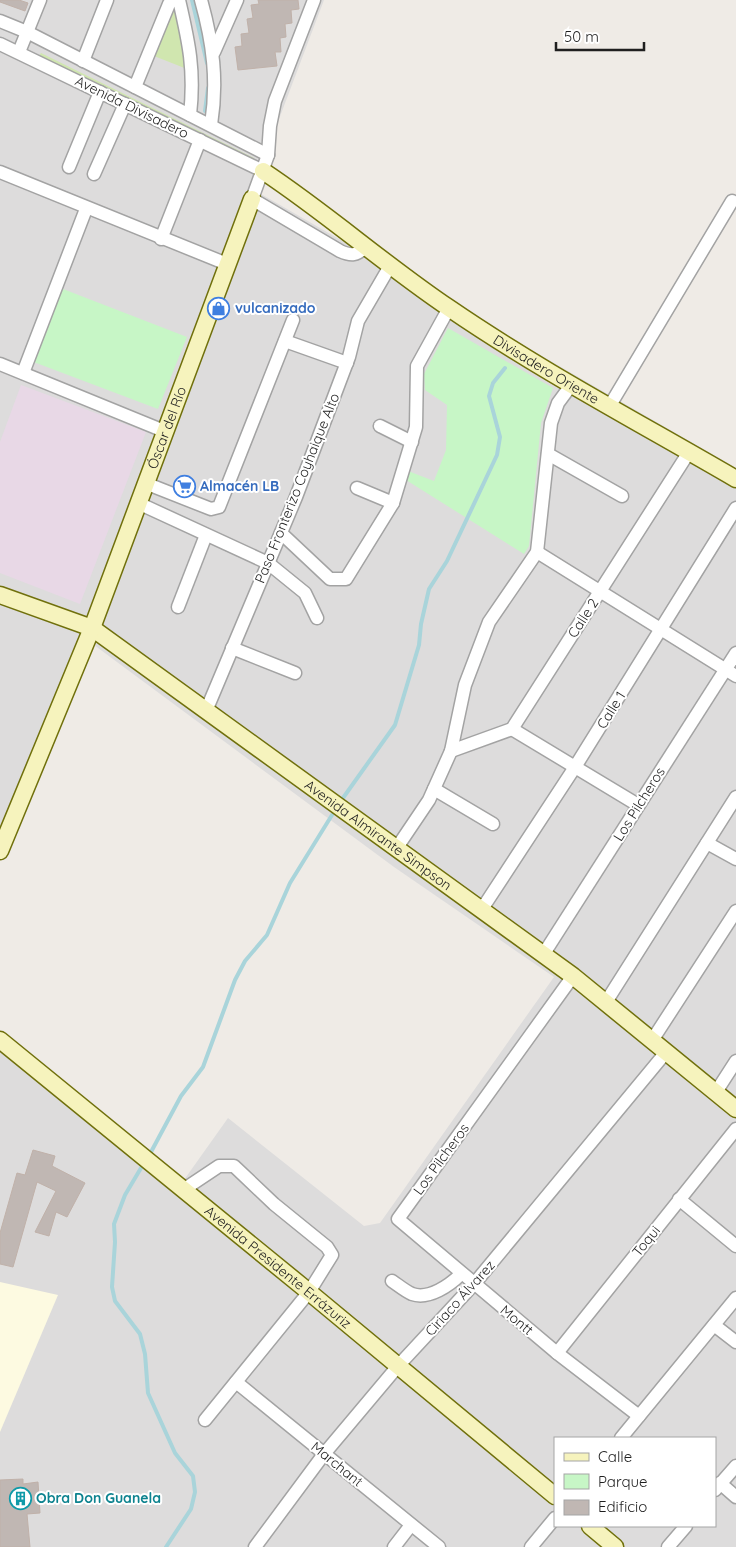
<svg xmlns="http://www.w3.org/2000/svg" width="736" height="1547" font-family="Quicksand,sans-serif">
<rect width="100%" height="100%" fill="#efebe6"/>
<g fill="#dddcdc" fill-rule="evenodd">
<polygon points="0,0 324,0 0,858"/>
<path d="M 261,194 L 736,468 L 736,1547 L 0,1547 L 0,1047 L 174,1194 L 228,1118 L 364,1226 L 380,1223 L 554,977 L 394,867 L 94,645 ZM 555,1438 L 715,1438 L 715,1526 L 555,1526 Z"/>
</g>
<polygon fill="#e8d8e6" points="21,385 146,432 80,604 0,573 0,442"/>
<polygon fill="#fdfae1" points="0,1282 58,1295 0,1432"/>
<g fill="#d0e6af">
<polygon points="175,10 187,50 187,69 154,56 171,12"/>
<polygon points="41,53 254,158 256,162 38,57"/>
</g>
<g fill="#c7f6c6">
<polygon points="63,289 187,337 158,409 31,361"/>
<polygon points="448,328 553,388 541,423 529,546 524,554 406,480 408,471 434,481 446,450 447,405 425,390 424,374"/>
</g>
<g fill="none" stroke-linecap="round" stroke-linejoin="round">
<g stroke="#a9d4da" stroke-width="4">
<polyline points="192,0 207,63"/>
<polyline points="205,111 208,88"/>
<polyline points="343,798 395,725 419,645 421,624 429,589 447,561 497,455 500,437 489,396 493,383 505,368"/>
<polyline points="151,1152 181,1096 203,1067 235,980 245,961 267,935 290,883 332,815"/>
<polyline points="141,1168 125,1195 114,1224 115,1242 112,1287 115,1301 140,1334 145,1354 148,1393 175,1453 193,1476 195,1492 191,1509 166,1547"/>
</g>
</g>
<g fill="#c0b7b3" stroke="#c0b1a9">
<polygon points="0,0 19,0 28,3 25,11 0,2"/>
<polygon points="258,0 298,0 299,9 291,10 292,23 285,24 286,37 280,38 281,52 275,52 277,66 238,70 235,47 242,46 241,34 249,33 247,19 253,18 251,5 259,4"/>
<polygon points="33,1150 55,1156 52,1166 85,1183 67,1217 56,1212 49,1236 35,1232 56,1191 37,1182 13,1267 0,1264 0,1233 17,1173 25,1175"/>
<polygon points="23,1479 23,1484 38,1482 40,1513 27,1514 30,1547 0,1547 0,1480"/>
</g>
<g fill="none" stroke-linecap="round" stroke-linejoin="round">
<defs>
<g id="street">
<path d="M 179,0 C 189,43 195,71 190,115"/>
<path d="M 201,0 C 213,43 218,81 211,125"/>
<path d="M 314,0 L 275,101 L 270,126 L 268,155 L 252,199 L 340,251 C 351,256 357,256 366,246"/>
<polyline points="0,21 27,32 268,155"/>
<polyline points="0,44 263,171"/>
<polyline points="19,52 40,0"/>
<polyline points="214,52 237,0"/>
<polyline points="83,61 107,0"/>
<polyline points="135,87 169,4 173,0"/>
<polyline points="69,167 100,92"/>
<polyline points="0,172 227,264"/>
<polyline points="94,174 125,104"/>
<polyline points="161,239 200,140"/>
<polyline points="285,341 347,363"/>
<polyline points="0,364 164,431"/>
<polyline points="23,373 86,209"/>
<polyline points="609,407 732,201"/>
<polyline points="380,426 412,442"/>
<polyline points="548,454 622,496"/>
<polyline points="145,483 211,509 219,507 293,320"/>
<polyline points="357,488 393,503"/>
<polyline points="138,503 268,563 305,593 317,618"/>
<polyline points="281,533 330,579 346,579 393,503 416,427 417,366 449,308"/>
<polyline points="537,552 736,676"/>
<polyline points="178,607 206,535"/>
<polyline points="232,648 295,673"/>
<polyline points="206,711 296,497 349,357 358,321 390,266"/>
<polyline points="512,729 638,805"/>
<polyline points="451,751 512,729 689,452"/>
<polyline points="434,789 493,824"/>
<polyline points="707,843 736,859"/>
<polyline points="396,849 429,800 451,751 465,685 489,622 537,552 551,423 558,403 572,384"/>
<polyline points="482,909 575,767 736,508"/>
<polyline points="543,955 736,653"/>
<polyline points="573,976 398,1219 557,1353 639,1416"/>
<polyline points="606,1002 736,797"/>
<polyline points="653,1039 736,911"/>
<polyline points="716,1092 736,1061"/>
<polyline points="183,1190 219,1166 234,1166 274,1204 327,1247 332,1255 309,1292 205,1420"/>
<polyline points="679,1199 736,1246"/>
<path d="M 392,1281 C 398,1285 405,1291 412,1294 C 429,1300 450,1285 461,1274"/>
<polyline points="714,1325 736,1342"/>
<polyline points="557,1353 736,1129"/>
<polyline points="236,1382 439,1547"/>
<polyline points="621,1438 736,1298"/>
<polyline points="720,1483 736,1497"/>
<polyline points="715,1490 736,1466"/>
<polyline points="255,1547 324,1454 398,1366 474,1284 667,1051"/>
<polyline points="394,1547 411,1525"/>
<polyline points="531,1547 555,1518"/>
<polyline points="668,1547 686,1526"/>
</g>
<g id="secondary">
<path id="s1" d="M 263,171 C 328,214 385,265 449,308 C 541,371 640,423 736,479"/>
<path id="s2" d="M 0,595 L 92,628 L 573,976 L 736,1109"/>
<path id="s3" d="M 0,851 L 92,628 L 252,199"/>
<path id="s4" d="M 0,1040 L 309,1292 L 555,1496"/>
<polyline points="590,1526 615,1547"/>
</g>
</defs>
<use href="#street" stroke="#a3a3a3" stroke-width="15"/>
<use href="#secondary" stroke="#70700c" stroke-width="19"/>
<use href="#street" stroke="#fff" stroke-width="12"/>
<use href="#secondary" stroke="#f6f3bd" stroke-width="16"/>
</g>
<defs>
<symbol id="shop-ring" viewBox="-11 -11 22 22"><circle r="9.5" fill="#fff" stroke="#3f7fe0" stroke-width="1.5"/><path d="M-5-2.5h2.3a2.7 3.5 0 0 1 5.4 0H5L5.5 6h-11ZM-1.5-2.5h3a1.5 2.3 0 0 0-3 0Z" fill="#3f7fe0"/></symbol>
<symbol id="supermarket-ring" viewBox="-11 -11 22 22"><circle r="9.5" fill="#fff" stroke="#3f7fe0" stroke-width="1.5"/><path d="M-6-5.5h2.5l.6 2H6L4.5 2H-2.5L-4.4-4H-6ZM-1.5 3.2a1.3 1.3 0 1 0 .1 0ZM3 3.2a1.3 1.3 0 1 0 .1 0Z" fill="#3f7fe0"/></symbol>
<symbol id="building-ring" viewBox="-11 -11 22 22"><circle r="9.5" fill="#fff" stroke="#0f9aa8" stroke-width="1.5"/><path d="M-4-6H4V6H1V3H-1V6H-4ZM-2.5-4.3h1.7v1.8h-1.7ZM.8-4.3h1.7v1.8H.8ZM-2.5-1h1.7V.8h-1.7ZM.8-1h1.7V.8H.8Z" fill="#0f9aa8"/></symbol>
</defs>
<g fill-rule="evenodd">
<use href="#shop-ring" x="206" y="296" width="25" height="25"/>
<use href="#supermarket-ring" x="172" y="474" width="25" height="25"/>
<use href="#building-ring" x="8" y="1486" width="25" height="25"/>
</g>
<g text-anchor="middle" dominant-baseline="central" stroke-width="4" stroke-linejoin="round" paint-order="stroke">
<g font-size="14" fill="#1f1f1f" stroke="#fff">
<text transform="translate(132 107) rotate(26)">Avenida Divisadero</text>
<text stroke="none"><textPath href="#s1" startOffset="346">Divisadero Oriente</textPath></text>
<text stroke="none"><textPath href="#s3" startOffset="455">Óscar del Río</textPath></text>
<text transform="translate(297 488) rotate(-68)">Paso Fronterizo Coyhaique Alto</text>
<text transform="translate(583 618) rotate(-57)">Calle 2</text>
<text transform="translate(611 710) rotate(-58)">Calle 1</text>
<text transform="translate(639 804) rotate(-58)">Los Pilcheros</text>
<text stroke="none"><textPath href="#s2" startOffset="451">Avenida Almirante Simpson</textPath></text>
<text transform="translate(441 1159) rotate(-54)">Los Pilcheros</text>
<text transform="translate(646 1241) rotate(-51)">Toqui</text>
<text stroke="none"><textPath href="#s4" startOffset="359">Avenida Presidente Errázuriz</textPath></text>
<text transform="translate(460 1298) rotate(-48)">Ciriaco Álvarez</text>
<text transform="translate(517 1320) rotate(40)">Montt</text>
<text transform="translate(337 1464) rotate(39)">Marchant</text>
</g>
<g font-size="14" font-weight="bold" fill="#366cbe" stroke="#fff" text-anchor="start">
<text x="235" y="308">vulcanizado</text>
<text x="200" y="486">Almacén LB</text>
</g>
<g font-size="14" font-weight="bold" fill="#0d838f" stroke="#fff" text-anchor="start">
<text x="36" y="1498">Obra Don Guanela</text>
</g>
</g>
<rect x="554" y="1437" width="162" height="90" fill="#ffffff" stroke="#a5a5a5"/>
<rect x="564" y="1453" width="25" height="8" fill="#f6f3bd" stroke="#a5a5a5"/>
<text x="598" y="1462" font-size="15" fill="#1f1f1f">Calle</text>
<rect x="564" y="1474" width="25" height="15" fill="#c7f6c6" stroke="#a5a5a5"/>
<text x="598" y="1487" font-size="15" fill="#1f1f1f">Parque</text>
<rect x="564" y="1500" width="25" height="15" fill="#c0b7b3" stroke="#a5a5a5"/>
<text x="598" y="1512" font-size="15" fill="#1f1f1f">Edificio</text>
<path d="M556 42v8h88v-8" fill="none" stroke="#1f1f1f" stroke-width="2.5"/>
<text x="564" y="42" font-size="15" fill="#1f1f1f" stroke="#ffffff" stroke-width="4" paint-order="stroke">50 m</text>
</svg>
